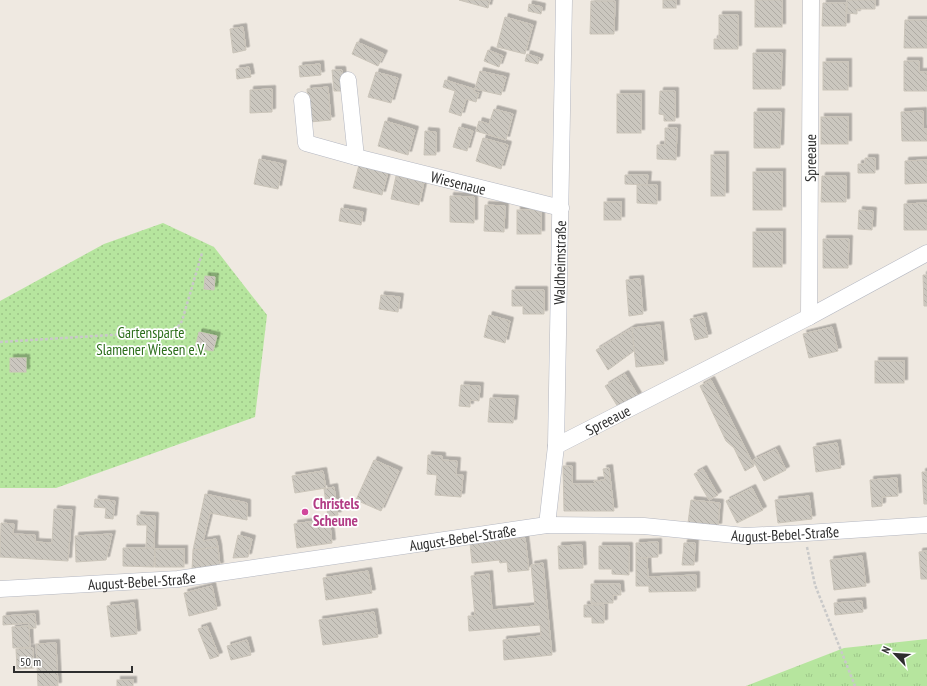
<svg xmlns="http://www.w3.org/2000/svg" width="927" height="686" font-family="'PT Sans Narrow',sans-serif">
<defs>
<pattern id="grass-tufts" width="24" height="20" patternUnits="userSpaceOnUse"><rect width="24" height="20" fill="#b6e59e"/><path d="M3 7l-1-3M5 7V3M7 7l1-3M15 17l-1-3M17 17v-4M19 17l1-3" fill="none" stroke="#9dc588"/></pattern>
<pattern id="garden-dots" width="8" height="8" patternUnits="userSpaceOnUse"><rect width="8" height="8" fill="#b6e59e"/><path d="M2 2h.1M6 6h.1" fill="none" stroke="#9dc588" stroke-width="1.8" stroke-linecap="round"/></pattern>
<pattern id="building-back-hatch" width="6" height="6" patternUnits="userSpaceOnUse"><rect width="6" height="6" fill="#cbc7bf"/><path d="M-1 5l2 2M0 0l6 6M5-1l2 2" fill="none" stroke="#afaba4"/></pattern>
<filter id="shadow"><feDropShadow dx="3.5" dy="-3.5" stdDeviation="0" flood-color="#0004"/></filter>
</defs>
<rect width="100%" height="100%" fill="#efe9e1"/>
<polygon fill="url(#grass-tufts)" points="927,639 927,686 746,686 844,648"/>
<polygon fill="url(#garden-dots)" points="163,223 214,247 267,315 255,417 56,488 0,488 0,301 104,244"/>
<g fill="url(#building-back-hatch)" stroke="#cbc5ba" filter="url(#shadow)">
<polygon points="459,0 490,0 488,8"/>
<rect x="663" y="0" width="13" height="8"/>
<rect x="755" y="0" width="27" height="27"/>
<polygon points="847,0 875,0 875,9 857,9 857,14 847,13"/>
<polygon points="591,1 615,1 614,34 590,34"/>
<polygon points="823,3 846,3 846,26 822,26"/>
<polygon points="529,4 542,7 541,14 528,11"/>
<polygon points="719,15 738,15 738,49 714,49 714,39 719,39"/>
<polygon points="505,17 533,25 525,54 497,47"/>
<polygon points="905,20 927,20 927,48 904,48"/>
<polygon points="243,27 246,50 233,53 230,29"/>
<polygon points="357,42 384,54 378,66 352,54"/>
<polygon points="488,50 503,56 499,67 484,61"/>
<polygon points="753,53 782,53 781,89 753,89"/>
<polygon points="527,54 540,58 538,64 525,61"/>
<polygon points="904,61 919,61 919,72 927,72 927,91 904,91"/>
<rect x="823" y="62" width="25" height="28"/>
<polygon points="320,64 321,75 300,77 299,66"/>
<polygon points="249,67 251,77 237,79 236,69"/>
<polygon points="332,70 342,70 344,91 334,91"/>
<polygon points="480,71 506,77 501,95 475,89"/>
<polygon points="376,72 398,78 391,103 368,97"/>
<polygon points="445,80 474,89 474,92 479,93 476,102 466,99 461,116 449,112 455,91 443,87"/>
<polygon points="328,87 331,120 310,122 307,89"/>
<polygon points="272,89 272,112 250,113 250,90"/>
<polygon points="660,91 675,91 675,121 664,121 664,115 659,114"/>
<rect x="617" y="94" width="24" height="39"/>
<polygon points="494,109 513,114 506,140 476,131 479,121 489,124"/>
<polygon points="923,111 923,129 927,129 927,141 902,141 901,112"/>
<polygon points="754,112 781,112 780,148 754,148"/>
<rect x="821" y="117" width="27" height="27"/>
<polygon points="385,121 415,130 408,155 378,146"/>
<polygon points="459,127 473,131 467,151 453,147"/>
<polygon points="665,128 677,128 676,160 657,159 657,145 665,145"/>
<polygon points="425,131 436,132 436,155 424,155"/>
<polygon points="483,138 508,145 501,169 476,161"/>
<rect x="711" y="155" width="14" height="41"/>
<polygon points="865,158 875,158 875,173 858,173 858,164 865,164"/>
<polygon points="259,159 283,164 278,189 254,184"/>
<polygon points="927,160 927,183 905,184 905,161"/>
<polygon points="359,165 388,172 382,195 353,188"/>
<rect x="753" y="172" width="29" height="38"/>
<polygon points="625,175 648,175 647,185 625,184"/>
<polygon points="396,176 424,182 419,205 391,199"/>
<polygon points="822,176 846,176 846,202 821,202"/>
<polygon points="637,185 657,185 657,204 637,203"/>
<polygon points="450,196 474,197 474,223 450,222"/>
<rect x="604" y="202" width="17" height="18"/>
<polygon points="927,203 927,230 904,230 904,204"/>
<polygon points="485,205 505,206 504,232 484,231"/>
<polygon points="341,208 363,212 361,225 339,221"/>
<rect x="517" y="210" width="24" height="24"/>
<polygon points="859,210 873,211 872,230 858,229"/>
<rect x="753" y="232" width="29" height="35"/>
<polygon points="823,239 849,239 848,268 823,268"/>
<polygon points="923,275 927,275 927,306 924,306"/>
<polygon points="205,276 215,277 214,290 204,289"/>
<polygon points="640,279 643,314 629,316 626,280"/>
<polygon points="512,290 544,290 544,314 523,314 523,306 512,306"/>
<polygon points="381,295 400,297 398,312 379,309"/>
<polygon points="489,315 510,321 505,343 484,337"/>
<polygon points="703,316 708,337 695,340 690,319"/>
<polygon points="660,325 664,364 636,367 632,328"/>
<polygon points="832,327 838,351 809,358 803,334"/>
<polygon points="632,328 634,351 608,370 596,350"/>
<polygon points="199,332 217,336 213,351 195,348"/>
<rect x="10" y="358" width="16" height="14"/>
<rect x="875" y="361" width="29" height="22"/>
<polygon points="625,374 638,396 618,407 605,386"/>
<polygon points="711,380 754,466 745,471 734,448 726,441 700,386"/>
<polygon points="461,385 480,386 479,401 470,400 470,407 459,406"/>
<polygon points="490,398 515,399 513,423 488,422"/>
<polygon points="837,443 841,468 816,472 813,447"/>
<polygon points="776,449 786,470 764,481 753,460"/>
<polygon points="428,455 442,456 442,460 457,461 456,475 463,475 461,497 435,495 437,475 427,474"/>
<polygon points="374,460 399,471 381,511 356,500"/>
<polygon points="563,466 572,466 572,484 595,484 594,481 605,480 603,469 609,468 614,511 564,511"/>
<polygon points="703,469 718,495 709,500 694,474"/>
<polygon points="323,471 326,488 295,493 292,476"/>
<polygon points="922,472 927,472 927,504 924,504"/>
<polygon points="897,478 898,496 882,497 882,506 872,507 870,480"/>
<polygon points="334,487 338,515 328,516 324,489"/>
<polygon points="752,488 763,510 737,523 726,501"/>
<polygon points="205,494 247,503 247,520 210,513 203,541 216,539 218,547 193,550"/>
<polygon points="809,496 812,519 778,523 775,500"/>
<polygon points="95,499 115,501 113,519 105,518 106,508 94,507"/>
<polygon points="691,500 720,503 718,527 688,523"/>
<polygon points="54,509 72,510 68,561 0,557 1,523 14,524 13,534 35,535 35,542 52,543"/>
<polygon points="137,515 155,516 154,548 146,548 147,525 137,525"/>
<polygon points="315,521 316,527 330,525 332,543 297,548 294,524"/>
<polygon points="112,534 106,560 76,562 75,536"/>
<polygon points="238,535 252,539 248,557 233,558"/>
<polygon points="525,538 529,570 508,572 507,562 500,563 499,560 472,563 470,544"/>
<polygon points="658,542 658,557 636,558 636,543"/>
<polygon points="684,543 695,543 694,565 682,565"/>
<polygon points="582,545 583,568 559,569 558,546"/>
<polygon points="599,546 629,546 629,575 612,574 612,569 599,569"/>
<polygon points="218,547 220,566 192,570 193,550"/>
<polygon points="123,548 155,548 154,567 123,566"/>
<rect x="155" y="549" width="29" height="18"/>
<polygon points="927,551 927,579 921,579 919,552"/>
<polygon points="862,556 866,586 834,590 830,560"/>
<polygon points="636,558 647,558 648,577 696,575 696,591 649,592 649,586 636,586"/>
<polygon points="543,563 552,655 504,660 503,640 541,636 540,625 469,631 468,616 475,616 471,576 489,574 492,610 535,606 531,565"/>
<polygon points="368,571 372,593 326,600 323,578"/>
<polygon points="591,584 620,584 621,595 613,595 613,603 591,603"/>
<polygon points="212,586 217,609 189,616 184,593"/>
<polygon points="862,601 863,612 835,615 834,603"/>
<polygon points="134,603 137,634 111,637 107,606"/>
<polygon points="584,605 604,605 604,623 592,623 592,617 584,617"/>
<polygon points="374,612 378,637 323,645 319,620"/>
<polygon points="35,614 36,628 29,628 29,623 3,625 3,616"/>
<polygon points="29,626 30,647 13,648 12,627"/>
<polygon points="207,626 219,656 210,659 198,629"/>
<polygon points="247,640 251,655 231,660 227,646"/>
<polygon points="56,643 58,686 38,686 36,644"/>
<polygon points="33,648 34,668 17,669 16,649"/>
<rect x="117" y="680" width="16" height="6"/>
</g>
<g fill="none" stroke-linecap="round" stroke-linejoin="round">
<defs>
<g id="minor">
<path id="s1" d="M 348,80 L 356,157 L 561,208"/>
<polyline points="302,100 306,143 356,157"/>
<polyline points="809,317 927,253"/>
<path id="s2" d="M 556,446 L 809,317 L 811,0"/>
<path id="s3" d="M 547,525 L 556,446 L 564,0"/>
<path id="s4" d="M 0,589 L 178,579 L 547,525 L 644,526 L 745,536 L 806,533 L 927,525"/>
</g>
</defs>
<use href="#minor" stroke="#b4b7c1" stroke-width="17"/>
<g stroke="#c9c9c9" stroke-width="2.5" stroke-dasharray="3 2" stroke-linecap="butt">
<polyline points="0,342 175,331 182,321 202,253"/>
<polyline points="807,547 815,585 855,686"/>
</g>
<use href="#minor" stroke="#fff" stroke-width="16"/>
</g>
<circle fill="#d1479c" stroke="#fff" stroke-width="1.5" cx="305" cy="512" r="4"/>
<g text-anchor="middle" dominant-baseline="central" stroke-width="3.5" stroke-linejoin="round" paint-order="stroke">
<g font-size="15" fill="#2e2e2e" stroke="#fff">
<text stroke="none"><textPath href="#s2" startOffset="443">Spreeaue</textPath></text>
<text stroke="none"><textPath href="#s1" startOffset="183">Wiesenaue</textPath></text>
<text stroke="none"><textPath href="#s3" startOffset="263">Waldheimstraße</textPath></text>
<text stroke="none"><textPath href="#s2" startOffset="58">Spreeaue</textPath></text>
<text stroke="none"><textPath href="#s4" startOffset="790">August-Bebel-Straße</textPath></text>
<text stroke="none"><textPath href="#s4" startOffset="466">August-Bebel-Straße</textPath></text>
<text stroke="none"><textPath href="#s4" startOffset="142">August-Bebel-Straße</textPath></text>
</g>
<g font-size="15" fill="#2c6e1b" stroke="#fff">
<text x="151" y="332">Gartensparte<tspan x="151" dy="17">Slamener Wiesen e.V.</tspan></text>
</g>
<g font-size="15" font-weight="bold" fill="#b23c85" stroke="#fff" text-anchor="start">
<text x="313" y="503">Christels<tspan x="313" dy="17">Scheune</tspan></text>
</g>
</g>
<g transform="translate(895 654) rotate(295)" stroke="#ffffff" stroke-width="3" paint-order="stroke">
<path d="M0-3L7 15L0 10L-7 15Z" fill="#2e2e2e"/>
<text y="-6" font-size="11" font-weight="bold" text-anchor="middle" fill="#2e2e2e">N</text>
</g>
<path d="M14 666v6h118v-6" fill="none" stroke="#2e2e2e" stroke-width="2"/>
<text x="20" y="666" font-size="12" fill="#2e2e2e" stroke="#ffffff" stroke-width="3" paint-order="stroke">50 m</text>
</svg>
